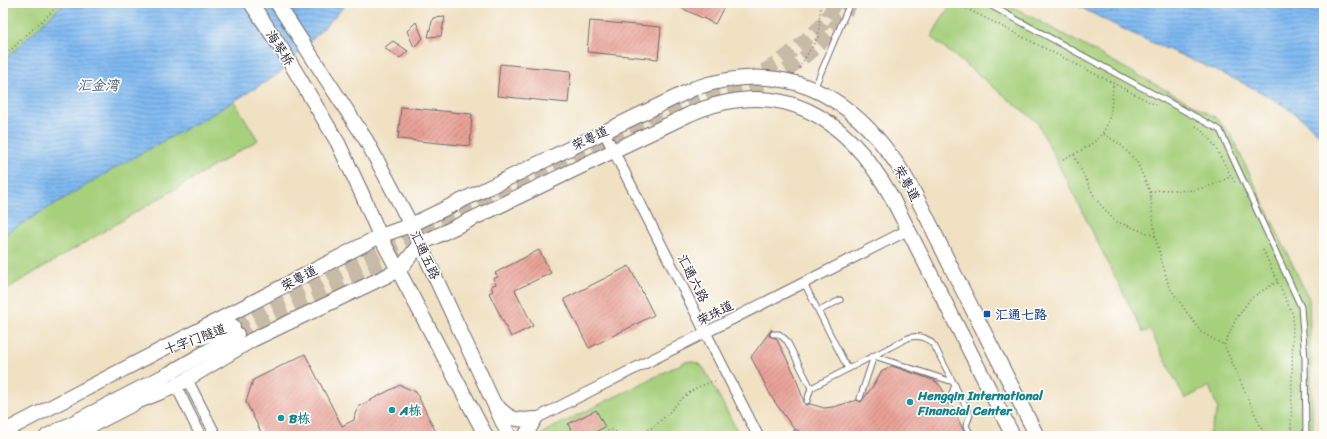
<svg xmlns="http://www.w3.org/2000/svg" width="1327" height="439" font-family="Sriracha,'LXGW WenKai TC',sans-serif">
<defs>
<pattern id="water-rules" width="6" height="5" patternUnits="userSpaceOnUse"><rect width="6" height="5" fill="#80baf1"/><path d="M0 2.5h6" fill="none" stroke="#6897c4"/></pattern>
<pattern id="building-hatch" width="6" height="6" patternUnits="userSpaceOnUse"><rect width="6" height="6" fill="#e9a196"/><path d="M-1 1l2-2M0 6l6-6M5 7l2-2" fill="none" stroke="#bc837c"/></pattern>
</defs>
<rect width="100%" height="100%" fill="#fdfcf7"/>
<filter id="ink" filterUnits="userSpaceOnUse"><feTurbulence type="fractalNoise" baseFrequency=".025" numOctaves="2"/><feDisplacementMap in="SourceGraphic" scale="8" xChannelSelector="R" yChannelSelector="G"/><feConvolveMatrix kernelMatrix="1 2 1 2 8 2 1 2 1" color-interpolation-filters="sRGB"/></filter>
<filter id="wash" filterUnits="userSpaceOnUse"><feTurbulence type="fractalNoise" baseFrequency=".012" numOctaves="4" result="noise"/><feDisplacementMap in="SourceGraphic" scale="16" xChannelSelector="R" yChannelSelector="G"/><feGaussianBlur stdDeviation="0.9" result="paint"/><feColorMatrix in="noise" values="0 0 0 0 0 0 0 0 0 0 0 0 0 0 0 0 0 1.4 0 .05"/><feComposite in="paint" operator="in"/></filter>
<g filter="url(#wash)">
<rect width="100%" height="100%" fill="#f0e1c3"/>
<g fill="#a6d07c" stroke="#64795c">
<polygon points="3,3 174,3 258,140 3,291"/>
<polygon points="951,3 1006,3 1215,117 1230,133 1309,299 1313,436 1208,436 1218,409 1209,386 1185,399 1150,330 1143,332 1037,122 931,37"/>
<polygon points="691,361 701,365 705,370 740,436 540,436 546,431 685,362"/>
</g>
<g fill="url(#water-rules)" stroke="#516e96">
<polygon points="64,3 348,3 277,75 216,112 115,168 3,235 3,61"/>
<path d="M 1073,3 L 1324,3 L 1324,140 C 1290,100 1230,77 1183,56 C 1145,40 1109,23 1073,3 Z"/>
</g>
<g id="blocks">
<g fill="url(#building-hatch)">
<polygon points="671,3 726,3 715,24"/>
<polygon points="445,17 441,36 428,37 433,18"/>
<polygon points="590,21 661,27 658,59 587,52"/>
<polygon points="416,22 423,38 414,47 407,31"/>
<polygon points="393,41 408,51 400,58 384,48"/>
<polygon points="500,64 571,71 568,103 497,96"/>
<polygon points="401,107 472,114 470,146 398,139"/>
<polygon points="539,250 551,273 515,290 533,326 511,337 489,293 493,291 491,286 496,284 493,279 498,277 495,273"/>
<polygon points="629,266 654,315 589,348 564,299"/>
<polygon points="772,329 769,336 776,338 795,375 805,405 810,404 824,408 833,407 857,400 861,402 873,386 881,372 892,366 933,380 938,383 947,396 946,403 951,404 966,436 799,436 799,431 794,429 772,398 751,357"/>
<polygon points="305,354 342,426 354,420 355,414 359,406 400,385 416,392 435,430 433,436 263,436 246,402 253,380"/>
<polygon points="596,410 605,427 587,436 574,436 568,424"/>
</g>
</g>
</g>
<g filter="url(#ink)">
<use href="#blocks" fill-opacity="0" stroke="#6a656b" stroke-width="1"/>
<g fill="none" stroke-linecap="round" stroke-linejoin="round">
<g stroke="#c7bba8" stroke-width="14" stroke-dasharray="14 7" stroke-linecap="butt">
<path d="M 731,101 C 778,79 823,51 850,5"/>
<polyline points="234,325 654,118 749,79 779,62 801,44 824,23 835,3"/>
<polyline points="237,334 404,257"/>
</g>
<defs>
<g id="lane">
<polyline points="986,3 1220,130 1301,307 1305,359 1306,436"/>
<polyline points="814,89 850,3"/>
<polyline points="804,283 848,369"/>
<polyline points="819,311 840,300"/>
<polyline points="773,334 779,334 787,341 811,388"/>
<polyline points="860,398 874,356 953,382"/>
<path d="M 807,401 L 811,388 L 908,338 C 919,334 929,338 935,347 L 970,415 L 966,426 L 972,436"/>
<polyline points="949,401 955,385"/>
<polyline points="795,436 796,433"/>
</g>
<g id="street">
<polyline points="604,132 758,436"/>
<polyline points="187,379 216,436"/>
<polyline points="176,386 201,436"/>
<polyline points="535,419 908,230"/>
</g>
<g id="secondary">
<polyline points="251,3 285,54 338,143 362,194 380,236 486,436"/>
<polyline points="277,3 366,140 387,179 411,225 509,436"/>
<polyline points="200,338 233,326"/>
<path d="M 498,407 C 510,420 518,421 535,419"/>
<path d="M 3,432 L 380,236 L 411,225 L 695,88 C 783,59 849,92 899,167 C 920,199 935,235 952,269 C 980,325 1009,380 1037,436"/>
<polyline points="47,436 170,373 237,334"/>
<path d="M 71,436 L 139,401 L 176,386 L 252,340 L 399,270 L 420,244 L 690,114 C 780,75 846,116 891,196 L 1013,436"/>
<polyline points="525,436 535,419"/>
</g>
</defs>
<use href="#lane" stroke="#6a656b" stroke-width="7"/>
<use href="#street" stroke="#6a656b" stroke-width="12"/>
<use href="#secondary" stroke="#6a656b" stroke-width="16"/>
<g stroke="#6a656b" stroke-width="1.5" stroke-dasharray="1 3" stroke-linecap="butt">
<polyline points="956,3 1156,105"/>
<polyline points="3,57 61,3"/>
<polyline points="799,68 818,37 821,3"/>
<polyline points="1196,126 1210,138 1235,183"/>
<polyline points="1104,134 1121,145 1137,162 1150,192 1155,236 1169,287 1201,332 1224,345"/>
<polyline points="1074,155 1095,198 1115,221 1155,236"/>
<path d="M 1063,159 C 1107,140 1111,129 1113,83"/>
<path d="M 1150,192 C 1167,187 1178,192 1193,190 C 1207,188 1219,183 1231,176"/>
<polyline points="1263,250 1293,315 1291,436"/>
<polyline points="602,436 606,431 613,430 620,435"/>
<polyline points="617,436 621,434 627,436"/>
<path d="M 637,436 C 642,433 648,431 653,427 C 678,408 681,390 715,381"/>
<polyline points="1265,436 1224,345 1236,319 1251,298 1278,281"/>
</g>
<use href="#lane" stroke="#fff" stroke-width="5"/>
<use href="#street" stroke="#fff" stroke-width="10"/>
<use href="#secondary" stroke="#fff" stroke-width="14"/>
</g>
</g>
<rect fill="#1a4fb4" stroke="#fdfcf7" stroke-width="1.5" x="983" y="310" width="8" height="8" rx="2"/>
<g fill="#0f9aa8" stroke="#fdfcf7" stroke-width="1.5">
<circle cx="910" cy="402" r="4"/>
<circle cx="392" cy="410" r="4"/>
<circle cx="281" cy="418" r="4"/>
</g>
<g text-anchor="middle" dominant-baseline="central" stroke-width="3.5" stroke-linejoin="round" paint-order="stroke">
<g font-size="13" fill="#22223b" stroke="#fdfcf7">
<text transform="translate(280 48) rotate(57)">海琴桥</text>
<text transform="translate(590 138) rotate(-26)">荣粤道</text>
<text transform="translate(907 183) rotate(61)">荣粤道</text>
<text transform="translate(425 255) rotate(65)">汇通五路</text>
<text transform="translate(299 278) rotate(-28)">荣粤道</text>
<text transform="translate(693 278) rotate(63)">汇通六路</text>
<text transform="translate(715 313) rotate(-27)">荣珠道</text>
<text transform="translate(195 339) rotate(-20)">十字门隧道</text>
</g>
<g font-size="13" font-weight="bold" fill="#164399" stroke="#fdfcf7" text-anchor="start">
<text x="995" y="314">汇通七路</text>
</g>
<g font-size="13" font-weight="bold" fill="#0d838f" stroke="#fdfcf7" text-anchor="start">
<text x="918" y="395">Hengqin International<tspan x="918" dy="15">Financial Center</tspan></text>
<text x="400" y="410">A栋</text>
<text x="289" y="418">B栋</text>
</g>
<g font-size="14" font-style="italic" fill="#43577b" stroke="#fdfcf7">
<text x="98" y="85">汇金湾</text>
</g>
</g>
<rect width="1327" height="439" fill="none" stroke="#fdfcf7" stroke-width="16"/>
</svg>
